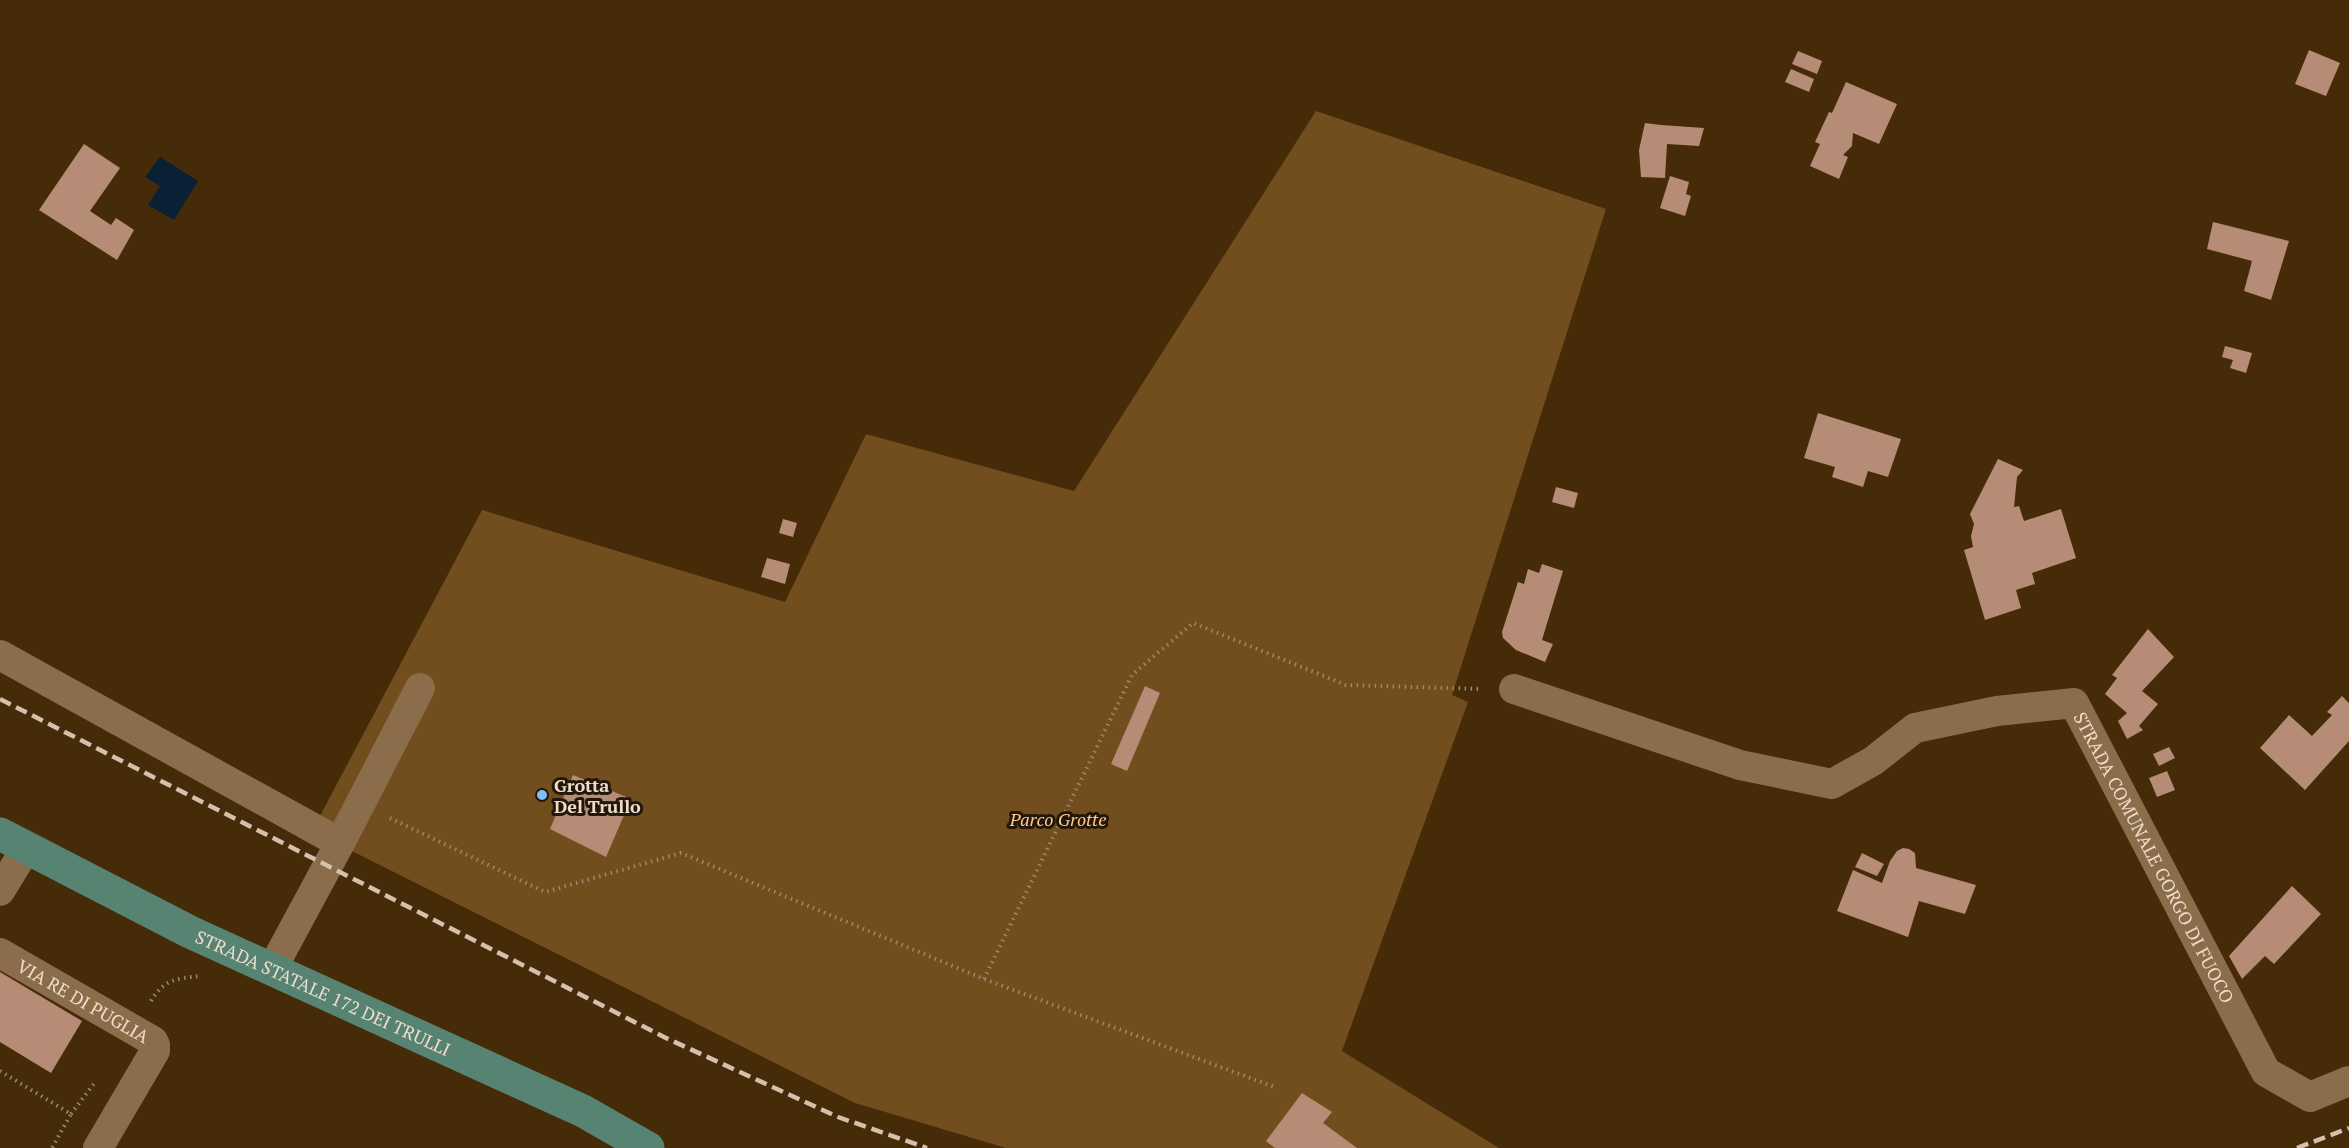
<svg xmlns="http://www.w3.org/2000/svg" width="2349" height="1148" font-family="'PT Serif',serif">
<rect width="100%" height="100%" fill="#452b08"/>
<polygon fill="#724d1e" points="1316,111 1606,209 1452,695 1468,702 1342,1051 1499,1148 1006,1148 855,1103 312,831 482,510 785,602 866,434 1074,491"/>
<polygon fill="#092035" points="160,157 198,181 174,220 148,205 160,186 145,177"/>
<g fill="#b78c76">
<polygon points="2309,50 2340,63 2326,96 2295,84"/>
<polygon points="1798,51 1822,61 1817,74 1792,64"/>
<polygon points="1791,69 1814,79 1809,92 1785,82"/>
<polygon points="1846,82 1897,104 1879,144 1853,133 1852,146 1843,155 1848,157 1839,179 1810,166 1820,144 1815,142 1829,112 1832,113"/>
<polygon points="1645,123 1661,125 1704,128 1699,146 1667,144 1665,178 1641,177 1639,150"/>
<polygon points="84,144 120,168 90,211 111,225 116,218 134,230 117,260 39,210"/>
<polygon points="1670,176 1689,182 1686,194 1691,196 1685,216 1660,208"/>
<polygon points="2213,222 2289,241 2271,300 2244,291 2252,261 2207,249"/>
<polygon points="2225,346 2252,353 2246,373 2230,368 2233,360 2222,357"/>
<polygon points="1818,413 1901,439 1888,477 1868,471 1863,487 1832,477 1835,467 1804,458"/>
<polygon points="1998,459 2023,470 2017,477 2014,507 2019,506 2024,521 2061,509 2076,558 2032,573 2035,584 2016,590 2021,608 1985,620 1964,550 1973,547 1971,536 1974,524 1970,514"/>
<polygon points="1556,487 1578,493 1574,508 1552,502"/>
<polygon points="783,519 797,523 793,537 779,533"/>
<polygon points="767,558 790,564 785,584 761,577"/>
<polygon points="1542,564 1563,571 1542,640 1553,644 1545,662 1516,650 1503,638 1502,632 1518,582 1524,584 1528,569 1539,573"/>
<polygon points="2148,629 2174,657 2142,691 2158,704 2139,726 2143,730 2127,739 2118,721 2127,713 2105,694 2117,678 2112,675"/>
<polygon points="1145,686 1160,693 1127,771 1111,764"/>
<polygon points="2342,696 2349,703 2349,741 2305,790 2260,748 2289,715 2312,736 2332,715 2327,712"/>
<polygon points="2169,747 2175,758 2159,766 2153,754"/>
<polygon points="2167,771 2175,790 2157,797 2149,778"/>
<polygon points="573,775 631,799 606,857 550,829"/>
<polygon points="1903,848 1909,849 1915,853 1916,868 1976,885 1965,914 1919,901 1908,937 1837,911 1853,870 1882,883 1890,861 1897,851"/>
<polygon points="1862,853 1884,864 1877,876 1855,867"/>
<polygon points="2292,886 2321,914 2274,964 2265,956 2242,979 2229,956"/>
<polygon points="0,972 82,1021 51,1073 0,1042"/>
<polygon points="1302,1093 1332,1112 1323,1123 1357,1148 1275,1148 1266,1141"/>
</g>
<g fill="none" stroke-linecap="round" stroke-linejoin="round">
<g stroke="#9d886e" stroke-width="4" stroke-dasharray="1.5 4.5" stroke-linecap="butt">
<polyline points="390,818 545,892 681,853 984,979 1277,1088"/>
<polyline points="984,979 1132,675 1193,623 1346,685 1482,689"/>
<path d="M 151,1001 C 164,979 176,979 200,976"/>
<polyline points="0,1071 71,1114 52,1148"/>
<polyline points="71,1114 96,1081"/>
</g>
<g stroke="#8b6d4b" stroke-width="30">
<polyline points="0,655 340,843 272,969"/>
<path id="s1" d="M 1514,689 L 1740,765 L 1832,784 L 1873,761 L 1915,728 L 1997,711 L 2074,703 L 2266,1072 L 2310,1097 L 2349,1081"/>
<polyline points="340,843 420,688"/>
<polyline points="0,891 27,847"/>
<path id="s2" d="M 0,953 L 153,1041 L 155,1045 L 155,1051 L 98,1148"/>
</g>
<path stroke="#568372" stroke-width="33" id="s3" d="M 0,834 L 190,932 L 583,1111 L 648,1148"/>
<g stroke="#d4c1ad" stroke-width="4.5" stroke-dasharray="12 6" stroke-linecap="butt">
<polyline points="0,699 666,1038 838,1117 927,1148"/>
<polyline points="2297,1148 2349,1128"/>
</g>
</g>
<circle fill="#80bdfa" stroke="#231709" stroke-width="2" cx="542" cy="795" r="6"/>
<g text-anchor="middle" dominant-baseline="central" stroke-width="6" stroke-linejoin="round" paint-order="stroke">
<g font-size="18" font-weight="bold" fill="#eeddcb" stroke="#231709" text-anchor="start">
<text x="554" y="785">Grotta<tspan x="554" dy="21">Del Trullo</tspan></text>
</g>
<g font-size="18" font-style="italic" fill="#fecb92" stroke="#231709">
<text x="1058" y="819">Parco Grotte</text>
</g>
<g font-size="18" fill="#eeddcb" stroke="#231709">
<text stroke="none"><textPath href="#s1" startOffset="768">STRADA COMUNALE GORGO DI FUOCO</textPath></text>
<text stroke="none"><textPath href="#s3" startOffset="360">STRADA STATALE 172 DEI TRULLI</textPath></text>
<text stroke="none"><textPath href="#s2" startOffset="96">VIA RE DI PUGLIA</textPath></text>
</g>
</g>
</svg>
